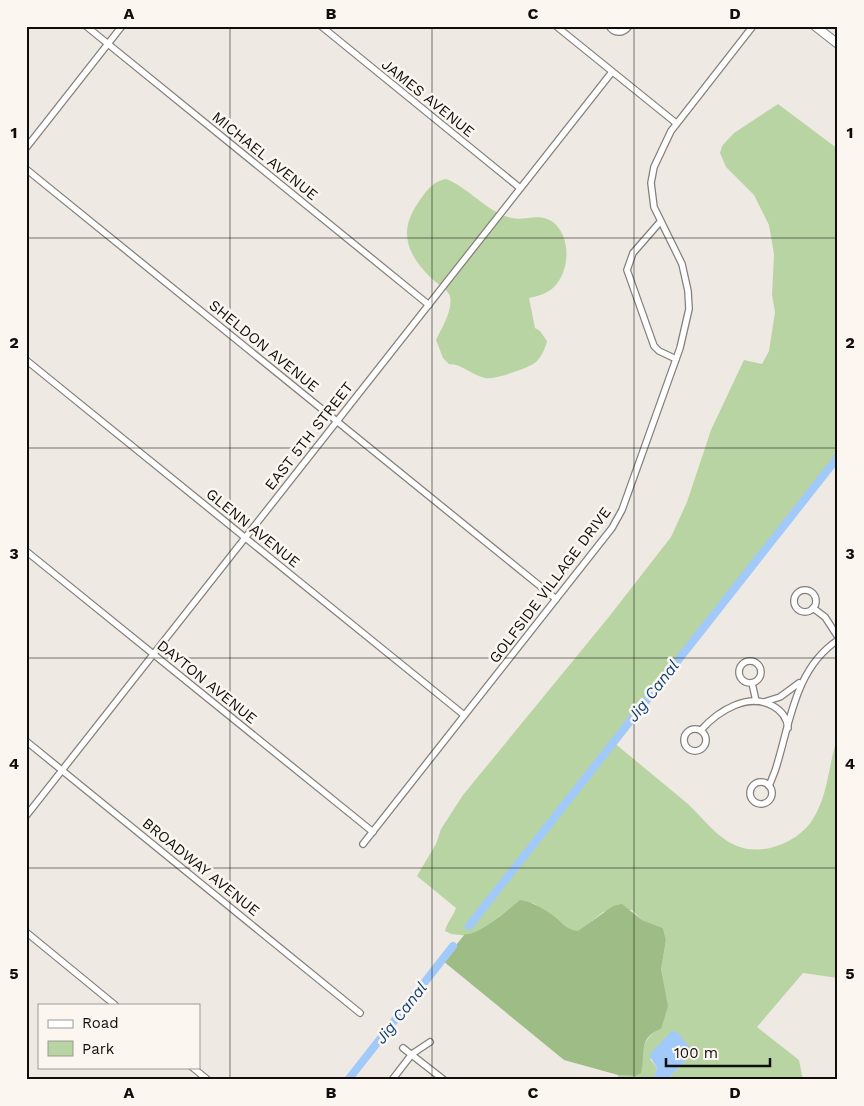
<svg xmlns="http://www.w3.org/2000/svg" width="864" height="1106" font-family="'Work Sans',sans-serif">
<rect width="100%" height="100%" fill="#efe9e3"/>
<g fill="#b8d4a3">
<path d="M 778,104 L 838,149 L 838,453 L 830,463 L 822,483 L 612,741 C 637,762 663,783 688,804 C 703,818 717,838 737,846 C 761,856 795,844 811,822 C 829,796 828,764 838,736 L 838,978 L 803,973 L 757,1027 L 799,1060 L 803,1080 L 667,1080 L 687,1059 L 691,1049 L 650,1059 L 657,1068 L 653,1080 L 618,1080 L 618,1075 L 636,1076 C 641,1058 641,1036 661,1029 L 661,970 L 666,940 L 663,928 L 642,920 L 632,910 L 603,912 L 578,932 C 567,930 545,910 533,903 L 509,909 L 481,931 L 470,936 L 451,934 L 445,931 C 447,922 453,917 456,908 L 417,876 L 436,844 L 441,829 L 463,795 L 608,618 L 671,537 L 687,502 L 711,430 L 744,360 L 762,364 L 769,351 L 775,312 L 772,295 L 774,254 L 769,225 L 754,195 L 726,167 L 720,153 L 722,146 L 734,133 Z"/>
<path d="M 446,179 C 470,188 487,213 512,218 C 526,221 539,212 553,222 C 572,238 570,272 553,288 C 546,294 538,296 529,298 L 535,328 L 540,331 L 547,341 C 545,349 542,356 536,362 C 529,368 494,380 485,378 C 471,375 463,364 449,364 L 443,358 L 436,340 C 442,327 453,311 450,296 C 448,289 436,283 431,278 C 407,254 398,232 418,203 C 425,192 433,181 446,179 Z"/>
</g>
<path fill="#9ebd86" d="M 520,900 C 532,902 541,907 551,914 C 560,920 566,930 578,931 L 613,906 L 622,904 L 642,920 L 663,928 L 666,940 L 661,970 L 668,1006 L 661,1029 C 637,1038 646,1054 641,1073 L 636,1076 L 618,1075 L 564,1060 L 443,961 L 465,934 C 477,937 509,909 520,900 Z"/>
<polygon fill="#a1c9fa" points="672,1031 676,1031 691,1049 687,1059 667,1080 653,1080 657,1068 649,1055"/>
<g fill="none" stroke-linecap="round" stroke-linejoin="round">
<g stroke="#a1c9fa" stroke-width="8">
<polyline points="469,926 838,457"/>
<polyline points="348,1080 453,946"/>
</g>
<defs>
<g id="street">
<polyline points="86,26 429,305"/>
<polyline points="321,26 520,188"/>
<polyline points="556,26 676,123"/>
<path d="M 609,26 C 614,34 623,34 629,26"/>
<polyline points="26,148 122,26"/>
<polyline points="26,169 556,599"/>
<polyline points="660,222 633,253 627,270 654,346 659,351 676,359"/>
<polyline points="26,360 464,715"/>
<polyline points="26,551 373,832"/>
<circle cx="805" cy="601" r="11"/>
<polyline points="813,608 825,617 838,637"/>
<circle cx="750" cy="672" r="11"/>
<polyline points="752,683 756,701"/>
<polyline points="764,702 780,697 799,683"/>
<circle cx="695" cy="740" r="11"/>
<path d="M 701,730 C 718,711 748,692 773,706 C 782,711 787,718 788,728"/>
<polyline points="26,741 360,1013"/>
<circle cx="761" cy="793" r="11"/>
<path d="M 769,786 L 775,771 C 790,725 794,669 838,640"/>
<polyline points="26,816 612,72"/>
<polyline points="363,844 612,528 622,510 680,348 689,309 688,291 682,264 654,207 651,183 654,167 671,131 753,26"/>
<polyline points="26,932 115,1005"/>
<polyline points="403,1048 444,1080"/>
<polyline points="192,1067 208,1080"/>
<polyline points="392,1080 412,1054 430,1042"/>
</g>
<polyline id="secondary" points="815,26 838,44"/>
</defs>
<use href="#street" stroke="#847f7a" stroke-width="8"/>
<use href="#secondary" stroke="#847f7a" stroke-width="10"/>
<use href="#street" stroke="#fff" stroke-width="5.5"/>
<use href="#secondary" stroke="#fff" stroke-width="8"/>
</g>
<path fill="none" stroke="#0f0e0c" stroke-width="1" stroke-opacity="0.55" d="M 230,26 L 230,1080M 432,26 L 432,1080M 634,26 L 634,1080M 26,238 L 838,238M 26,448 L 838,448M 26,658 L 838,658M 26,868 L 838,868"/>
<g text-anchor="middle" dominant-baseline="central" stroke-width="5" stroke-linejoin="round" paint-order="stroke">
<g font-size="15" fill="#0f0e0c" stroke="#fcf6f0">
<text transform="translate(428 98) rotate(39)">JAMES AVENUE</text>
<text transform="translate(265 156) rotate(39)">MICHAEL AVENUE</text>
<text transform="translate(264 346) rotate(39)">SHELDON AVENUE</text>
<text transform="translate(309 436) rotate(-52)">EAST 5TH STREET</text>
<text transform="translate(253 528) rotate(39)">GLENN AVENUE</text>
<text transform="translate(550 585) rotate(-53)">GOLFSIDE VILLAGE DRIVE</text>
<text transform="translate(207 682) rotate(39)">DAYTON AVENUE</text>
<text transform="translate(201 867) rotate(39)">BROADWAY AVENUE</text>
</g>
<g font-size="16" font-style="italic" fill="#0e427c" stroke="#fcf6f0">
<text transform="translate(653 691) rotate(-52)">Jig Canal</text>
<text transform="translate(401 1013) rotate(-52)">Jig Canal</text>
</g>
</g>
<rect width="864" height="1106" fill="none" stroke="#fcf6f0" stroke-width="55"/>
<rect x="38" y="1004" width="162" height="65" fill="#fcf6f0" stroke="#9d9995"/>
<rect x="48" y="1020" width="25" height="8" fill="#ffffff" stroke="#9d9995"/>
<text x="82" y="1028" font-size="15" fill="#0f0e0c">Road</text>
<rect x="48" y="1041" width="25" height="15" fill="#b8d4a3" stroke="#9d9995"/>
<text x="82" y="1054" font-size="15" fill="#0f0e0c">Park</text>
<path d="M666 1058v8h104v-8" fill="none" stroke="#0f0e0c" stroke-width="2.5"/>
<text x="674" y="1058" font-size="15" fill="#0f0e0c" stroke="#fcf6f0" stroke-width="4" paint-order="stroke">100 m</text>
<rect x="28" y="28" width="808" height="1050" fill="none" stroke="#0f0e0c" stroke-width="2"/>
<g font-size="16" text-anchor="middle" font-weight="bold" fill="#0f0e0c">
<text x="129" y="19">A</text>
<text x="331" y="19">B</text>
<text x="533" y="19">C</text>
<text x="735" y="19">D</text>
<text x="14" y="138">1</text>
<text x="850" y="138">1</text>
<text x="14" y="348">2</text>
<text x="850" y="348">2</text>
<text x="14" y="559">3</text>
<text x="850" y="559">3</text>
<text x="14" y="769">4</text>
<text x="850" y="769">4</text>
<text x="14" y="979">5</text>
<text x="850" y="979">5</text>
<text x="129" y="1098">A</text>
<text x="331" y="1098">B</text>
<text x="533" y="1098">C</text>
<text x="735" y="1098">D</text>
</g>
</svg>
